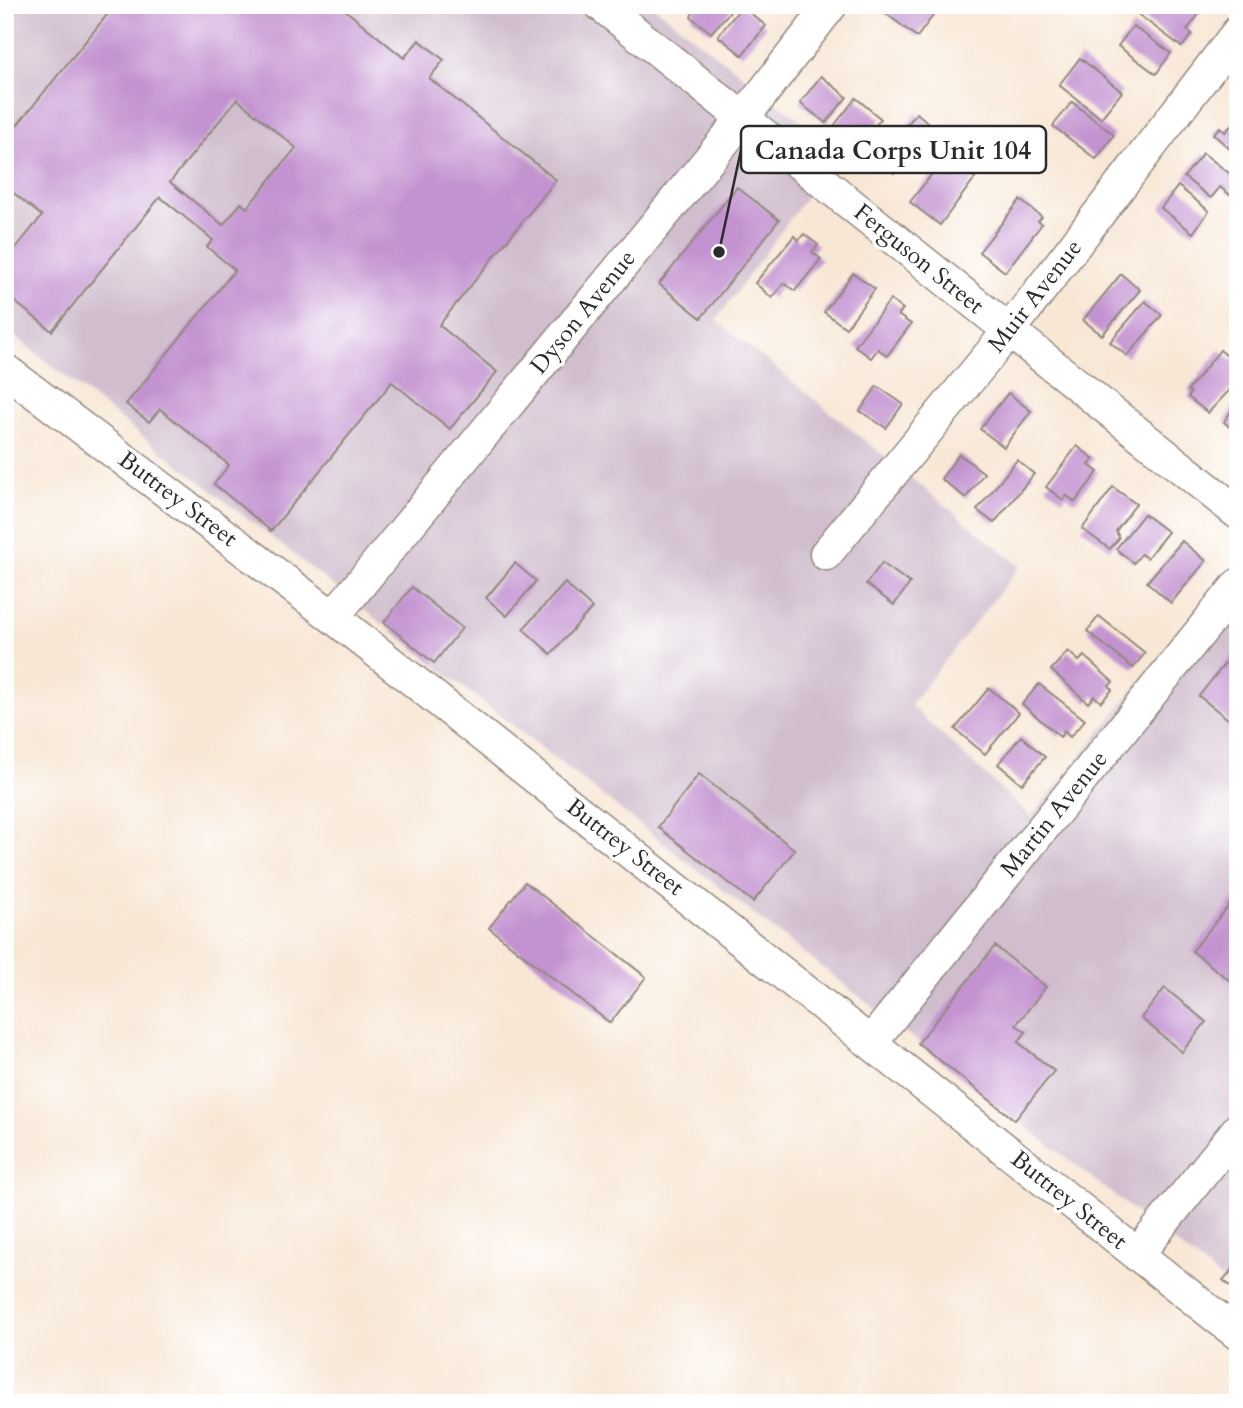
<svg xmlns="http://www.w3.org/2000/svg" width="1243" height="1408" font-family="Cardo,serif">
<rect width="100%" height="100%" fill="#fff"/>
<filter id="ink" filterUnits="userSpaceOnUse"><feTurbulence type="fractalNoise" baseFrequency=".0143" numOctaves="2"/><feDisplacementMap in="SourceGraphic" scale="14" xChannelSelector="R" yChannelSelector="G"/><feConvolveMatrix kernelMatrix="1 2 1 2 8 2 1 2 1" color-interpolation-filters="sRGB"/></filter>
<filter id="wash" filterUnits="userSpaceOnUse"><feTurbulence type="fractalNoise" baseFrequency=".00686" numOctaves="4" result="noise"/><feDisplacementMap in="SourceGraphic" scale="28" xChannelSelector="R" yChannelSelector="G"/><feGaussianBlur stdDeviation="1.57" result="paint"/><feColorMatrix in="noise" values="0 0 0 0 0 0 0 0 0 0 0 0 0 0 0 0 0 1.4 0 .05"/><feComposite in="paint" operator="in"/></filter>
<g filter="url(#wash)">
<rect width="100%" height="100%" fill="#f8e7d5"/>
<polygon fill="#d0bdcd" points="5,5 652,5 840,151 716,320 1020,566 910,705 1031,817 1238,561 1238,1292 5,329"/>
<g id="blocks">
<g fill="#c392d0" fill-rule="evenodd">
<path d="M 115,5 L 339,5 L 404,58 L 419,40 L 444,60 L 429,78 L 556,180 L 439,325 L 497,372 L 450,429 L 392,382 L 271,531 L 214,484 L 229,465 L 160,409 L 149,422 L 126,404 L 235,270 L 207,247 L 213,240 L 160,197 L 52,331 L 5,294 L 5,261 L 42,216 L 5,186 L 5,140 ZM 237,99 L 296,148 L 247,208 L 241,203 L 223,225 L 170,182 Z"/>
<polygon points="696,5 736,5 711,33 691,17"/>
<polygon points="882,5 933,5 938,9 917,37 880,9"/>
<polygon points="1139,5 1188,5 1199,14 1187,30 1192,34 1182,47 1135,12"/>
<polygon points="742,6 766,26 742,55 718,36"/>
<polygon points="1133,26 1171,53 1156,74 1118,46"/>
<polygon points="1080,58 1122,92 1101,118 1059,85"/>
<polygon points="821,76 847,97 826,123 800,103"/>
<polygon points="856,98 881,119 850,157 825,137"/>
<polygon points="1072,102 1114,135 1096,159 1053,126"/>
<polygon points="917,113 933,127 894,173 878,158"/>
<polygon points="1238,118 1238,156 1213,134 1220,127 1225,132"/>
<polygon points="1203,153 1238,180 1230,195 1220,187 1211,198 1184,177"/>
<polygon points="946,156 975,178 940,225 910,202"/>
<polygon points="1178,186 1209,211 1193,233 1161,208"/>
<polygon points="737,187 779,220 701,318 659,284"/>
<polygon points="1020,200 1042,217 1038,221 1042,224 1005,272 979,252"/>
<polygon points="804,234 818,245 812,252 821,259 795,291 784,283 772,298 755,283 794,236 799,240"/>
<polygon points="853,273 875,289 846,328 824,312"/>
<polygon points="1121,274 1140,290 1102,335 1083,320"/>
<polygon points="890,300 903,309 898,315 911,324 887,356 878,349 871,358 855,346"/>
<polygon points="1145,301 1162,315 1127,356 1110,342"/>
<polygon points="1220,350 1238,365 1238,381 1208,413 1188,397 1191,393 1188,390"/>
<polygon points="877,386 903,404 886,428 860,411"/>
<polygon points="1008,393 1031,411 1004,447 980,429"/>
<polygon points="1238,400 1238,434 1224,422"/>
<polygon points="1077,446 1094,459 1089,465 1098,472 1075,502 1066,495 1063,500 1046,487"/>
<polygon points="959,454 984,473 966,498 941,479"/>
<polygon points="1017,460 1034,474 994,523 977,510"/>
<polygon points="1113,487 1136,504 1116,531 1119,538 1110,549 1082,529"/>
<polygon points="1144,514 1168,532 1147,558 1141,554 1134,563 1116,549"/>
<polygon points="1182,541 1206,561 1171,603 1147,582"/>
<polygon points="515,563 536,581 507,616 486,598"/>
<polygon points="882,563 910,583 894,605 866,584"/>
<polygon points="565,583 592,608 551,654 523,629"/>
<polygon points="412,587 462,628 434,663 384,622"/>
<polygon points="1099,616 1145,653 1133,668 1087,631"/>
<polygon points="1238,647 1238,727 1199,696"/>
<polygon points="1068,651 1079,661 1084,656 1113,682 1109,686 1112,690 1101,702 1094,696 1088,703 1051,670"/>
<polygon points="1039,684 1085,720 1070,737 1064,731 1060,737 1022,704"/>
<polygon points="989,688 1019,713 985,754 955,729"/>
<polygon points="1021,736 1045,757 1022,784 998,764"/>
<polygon points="699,774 795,850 753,902 658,827"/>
<polygon points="525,882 646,977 610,1023 489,928"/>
<polygon points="1238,894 1238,987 1192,951"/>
<polygon points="995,946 1046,987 1016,1025 1026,1032 1018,1042 1054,1071 1015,1120 918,1043"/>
<polygon points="1165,988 1206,1022 1182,1052 1141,1018"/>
<polygon points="1238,1263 1238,1292 1223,1280"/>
</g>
</g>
</g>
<g filter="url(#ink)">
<use href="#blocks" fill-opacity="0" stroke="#928980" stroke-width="2"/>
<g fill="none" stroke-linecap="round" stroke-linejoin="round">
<defs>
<g id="minor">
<polyline points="601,5 1238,513"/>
<polyline points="5,370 333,617 1238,1334"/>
<polyline points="826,554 1009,331 1238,32"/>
<polyline points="333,617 744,117 831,5"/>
<polyline points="871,1042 1238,585"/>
<polyline points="1137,1255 1238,1129"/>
</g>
</defs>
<use href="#minor" stroke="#928980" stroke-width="35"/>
<use href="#minor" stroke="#fff" stroke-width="32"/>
</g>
</g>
<g text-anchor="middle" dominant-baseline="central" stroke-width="7" stroke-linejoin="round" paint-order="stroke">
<g font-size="24" fill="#2b2b2b" stroke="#fff">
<text transform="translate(919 259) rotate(39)">Ferguson Street</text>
<text transform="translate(1035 296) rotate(-52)">Muir Avenue</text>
<text transform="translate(583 312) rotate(-51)">Dyson Avenue</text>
<text transform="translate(178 499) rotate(37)">Buttrey Street</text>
<text transform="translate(1054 814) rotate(-51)">Martin Avenue</text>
<text transform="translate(625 847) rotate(38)">Buttrey Street</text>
<text transform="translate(1069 1200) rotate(39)">Buttrey Street</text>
</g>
</g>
<path fill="none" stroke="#2b2b2b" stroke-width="2.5" d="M719 252L741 150"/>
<circle fill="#2b2b2b" stroke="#fff" stroke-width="2.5" cx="719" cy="252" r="7"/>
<rect fill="#fff" stroke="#2b2b2b" stroke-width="2.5" x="741" y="126" width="305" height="47" rx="7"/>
<g font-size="26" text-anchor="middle" font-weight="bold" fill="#2b2b2b">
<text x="893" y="159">Canada Corps Unit 104</text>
</g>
<rect width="1243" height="1408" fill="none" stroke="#fff" stroke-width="28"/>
</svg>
